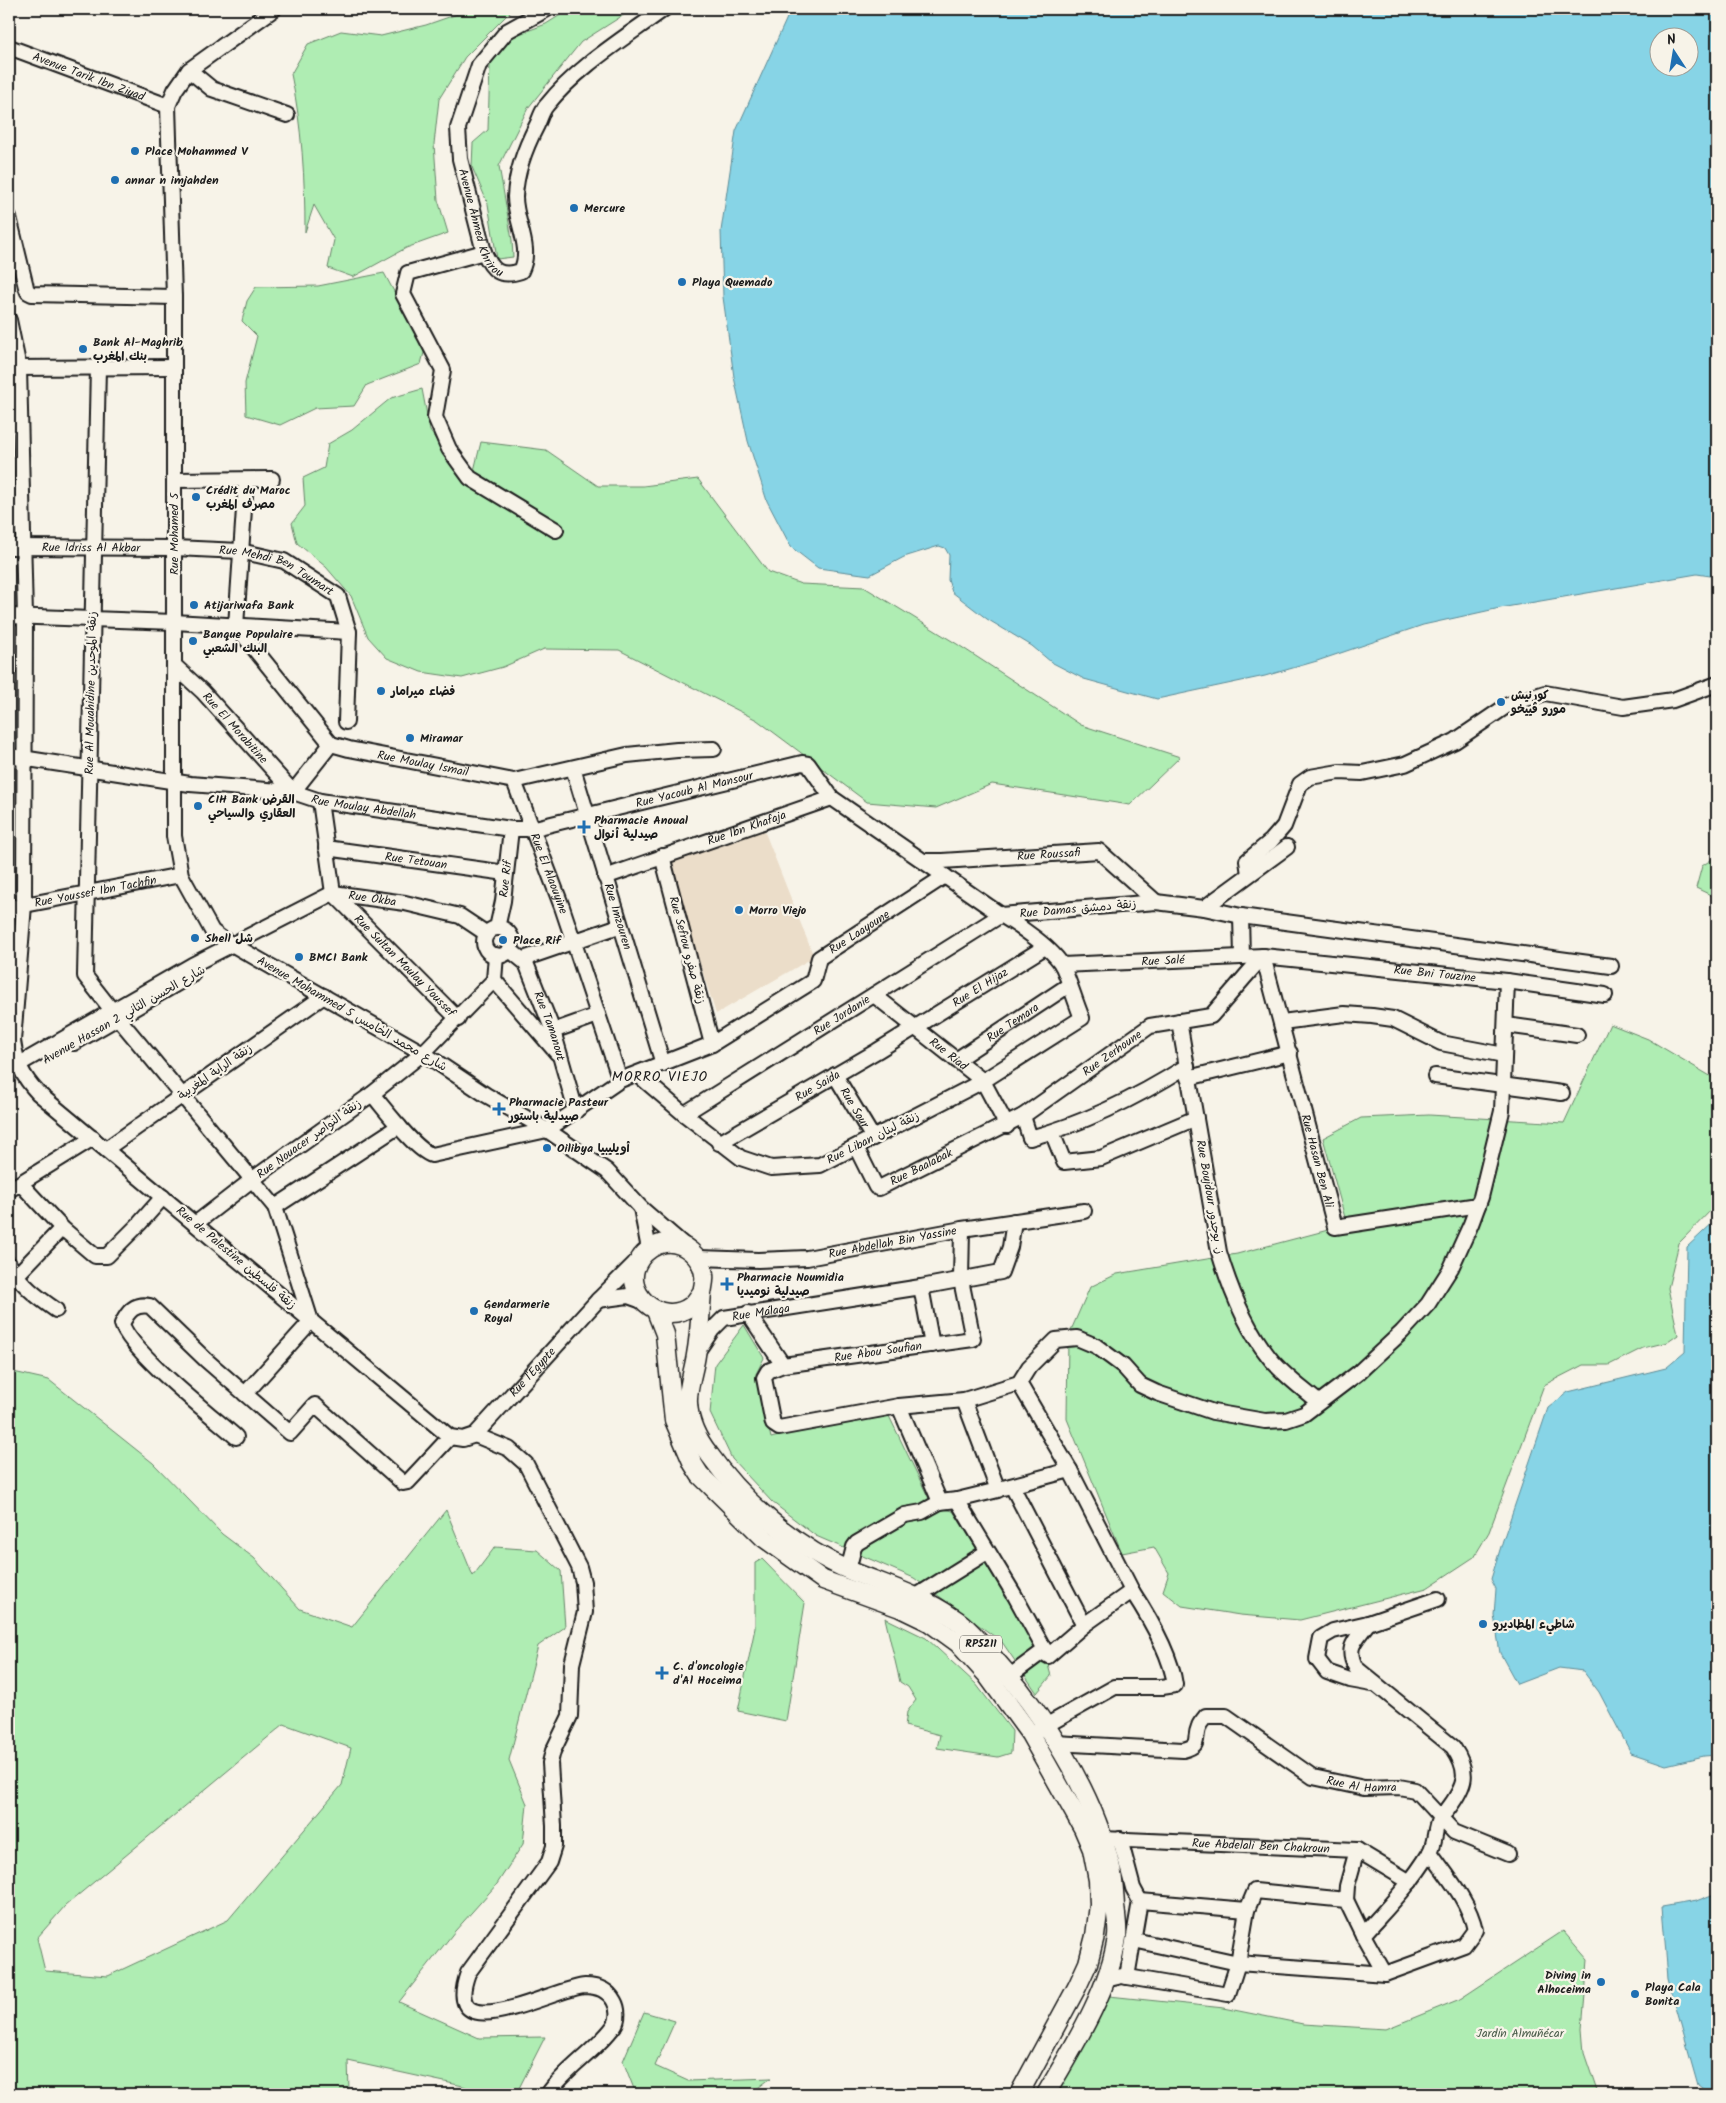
<svg xmlns="http://www.w3.org/2000/svg" width="1726" height="2103" font-family="Kalam,'Playpen Sans Arabic',sans-serif">
<rect width="100%" height="100%" fill="#f7f3e8"/>
<filter id="ink" filterUnits="userSpaceOnUse"><feTurbulence type="fractalNoise" baseFrequency=".02" numOctaves="2"/><feDisplacementMap in="SourceGraphic" scale="10" xChannelSelector="R" yChannelSelector="G"/><feConvolveMatrix kernelMatrix="1 2 1 2 8 2 1 2 1" color-interpolation-filters="sRGB"/></filter>
<g filter="url(#ink)">
<polygon fill="#ebddc9" points="764,830 814,957 716,1014 668,863"/>
<g fill="#afedb3" stroke="#668468" fill-rule="evenodd">
<path d="M 472,9 L 513,9 L 465,57 L 439,99 L 434,144 L 438,200 L 448,233 L 406,248 L 353,277 L 328,268 L 334,240 L 314,205 L 305,232 C 305,179 302,126 291,74 L 308,44 L 341,31 L 381,36 L 426,25 Z"/>
<polygon points="570,9 633,9 581,42 528,108 499,166 512,240 513,257 497,259 488,204 472,167 473,143 488,130 490,63 506,39 546,24"/>
<polygon points="384,273 425,349 421,364 367,385 354,406 315,408 280,425 246,415 245,383 257,336 242,321 247,301 256,287 318,286"/>
<polygon points="422,389 430,431 446,454 471,483 481,442 546,450 598,486 643,486 698,479 768,572 801,584 864,587 957,644 1081,725 1180,757 1130,805 992,784 936,808 867,802 757,720 619,650 544,649 503,667 462,678 421,672 387,658 368,637 351,596 326,567 297,543 292,523 305,506 303,478 324,468 328,444 352,430 391,398"/>
<polygon points="1717,856 1717,898 1696,888 1702,866"/>
<polygon points="1610,1024 1648,1039 1717,1080 1717,1204 1679,1243 1668,1288 1678,1335 1668,1342 1643,1348 1609,1365 1583,1365 1544,1385 1489,1532 1474,1557 1427,1588 1300,1620 1240,1615 1182,1606 1163,1591 1169,1573 1154,1547 1122,1553 1067,1419 1068,1337 1090,1287 1117,1274 1237,1254 1347,1225 1323,1138 1361,1118 1429,1115 1564,1123"/>
<polygon points="744,1325 764,1358 756,1374 771,1438 799,1431 889,1416 933,1507 953,1511 1047,1661 1051,1676 1037,1693 1002,1642 914,1578 816,1536 772,1502 732,1459 710,1413 715,1364"/>
<path d="M 9,1371 L 49,1380 L 153,1463 L 222,1534 L 254,1558 L 300,1609 L 352,1627 L 446,1510 L 473,1576 L 495,1547 L 537,1550 L 561,1571 L 565,1627 L 538,1646 L 509,1760 L 527,1804 L 523,1844 L 497,1884 L 455,1931 L 399,2002 L 479,2038 L 545,2037 L 516,2094 L 483,2094 L 463,2086 L 348,2061 L 349,2090 L 380,2094 L 9,2094 ZM 284,1724 L 351,1748 L 342,1785 L 228,1920 L 108,1976 L 45,1971 L 37,1938 L 65,1906 Z"/>
<polygon points="762,1559 805,1603 786,1721 738,1711 755,1628 755,1563"/>
<polygon points="885,1618 926,1638 976,1684 1012,1731 1011,1753 998,1757 937,1748 940,1735 905,1726 907,1712 916,1700 908,1687 900,1682"/>
<polygon points="1563,1931 1588,1960 1582,2029 1584,2053 1598,2094 1054,2094 1109,1996 1224,2008 1303,2024 1386,2029 1460,1999"/>
<polygon points="644,2012 675,2021 655,2066 688,2081 771,2078 750,2094 636,2094 623,2061"/>
</g>
<g fill="#87d4e6" stroke="#5c8a95" fill-rule="evenodd">
<path d="M 791,9 L 1717,9 L 1717,577 L 1697,574 L 1500,608 L 1423,625 L 1317,661 L 1265,676 L 1157,699 L 1084,679 L 1051,662 L 1032,646 L 987,619 L 952,592 L 948,580 L 949,555 L 945,548 L 939,546 L 904,557 L 870,575 L 818,568 L 791,547 L 767,501 L 748,441 L 734,377 L 723,297 L 721,231 L 736,131 ZM 1658,38 L 1688,38 L 1688,68 L 1658,68 Z"/>
<polygon points="1717,1219 1717,1755 1704,1756 1666,1765 1631,1753 1599,1692 1583,1671 1559,1668 1517,1684 1500,1653 1494,1615 1496,1589 1491,1579 1503,1540 1548,1408 1568,1392 1666,1368 1685,1352 1687,1247"/>
<polygon points="1717,1893 1717,2094 1711,2094 1698,2084 1668,1978 1662,1907 1696,1901"/>
</g>
<g fill="none" stroke-linecap="round" stroke-linejoin="round">
<defs>
<g id="minor">
<polyline points="274,9 189,70 175,90 168,106 174,297 174,836 181,875 212,931 221,938 423,1053 486,1095 547,1130 607,1171 641,1208 685,1246"/>
<path id="s1" d="M 547,9 L 507,31 L 479,65 L 458,128 L 460,159 L 484,252 C 492,271 500,278 521,271 C 533,248 515,222 515,197 C 516,171 525,148 537,125 C 540,119 542,110 547,105 C 578,66 625,38 664,9"/>
<path id="s2" d="M 9,47 L 168,106"/>
<polyline points="189,70 212,89 287,115"/>
<polyline points="9,217 26,287 28,292 32,294 174,297"/>
<polyline points="484,252 408,273 403,294 443,370 435,417 449,449 470,478 556,530"/>
<path id="s3" d="M 9,320 L 19,368 L 25,617 L 24,905 L 13,1041 C 16,1063 23,1077 38,1093 L 450,1437 L 463,1439 L 475,1435 L 598,1300 L 638,1260"/>
<polyline points="98,367 85,976 118,1018 275,1207 311,1321 245,1394"/>
<polyline points="9,368 174,367"/>
<polyline points="174,480 272,479"/>
<polyline points="246,480 236,626 331,744"/>
<path id="s4" d="M 9,547 L 175,548 L 240,551 L 284,561 L 338,596 L 349,632 L 346,722"/>
<polyline points="9,616 174,622 349,632"/>
<path id="s5" d="M 176,667 L 203,692 L 293,792 L 331,744"/>
<path id="s6" d="M 331,744 L 349,749 L 514,781 L 627,755 L 677,750 L 714,749"/>
<path id="s7" d="M 9,756 L 190,784 L 293,792 L 320,801 L 511,829 L 531,829 L 802,763 L 808,764 L 832,798 L 1001,915 C 1018,925 1054,949 1063,967 C 1070,983 1075,1001 1082,1018 L 983,1081 L 820,1165 L 771,1168 L 741,1158 L 684,1114 L 637,1074"/>
<path id="s8" d="M 573,768 L 663,1064"/>
<path id="s9" d="M 514,781 L 562,907 L 620,1080"/>
<path id="s10" d="M 320,801 L 333,893 L 458,1019"/>
<path id="s11" d="M 326,848 L 506,873"/>
<polyline points="662,856 712,1044"/>
<path id="s12" d="M 923,861 L 942,861 L 1099,851 L 1156,902"/>
<polyline points="1249,874 1247,861 1271,841 1284,826 1300,784 1310,777 1339,772 1362,773 1405,764 1455,741 1508,705 1545,693 1623,707 1673,700 1717,684"/>
<path id="s13" d="M 605,877 L 832,798"/>
<path id="s14" d="M 9,908 L 181,875"/>
<polyline points="1204,908 1287,847"/>
<polyline points="1241,916 1242,957"/>
<path id="s15" d="M 497,928 L 503,901 L 511,829"/>
<circle cx="498" cy="942" r="14"/>
<path id="s16" d="M 510,950 L 526,963 L 553,1031 L 576,1111"/>
<path id="s17" d="M 1263,956 L 1335,1227 L 1478,1205"/>
<polyline points="523,959 619,926"/>
<path id="s18" d="M 1062,965 L 1263,956 L 1507,981 L 1605,995"/>
<polyline points="494,980 557,1053"/>
<polyline points="494,980 496,955"/>
<path id="s19" d="M 874,995 L 983,1081 L 1007,1126"/>
<path d="M 1179,1021 L 1219,1252 C 1230,1289 1245,1327 1269,1357 C 1282,1374 1302,1388 1318,1402"/>
<polyline points="1282,1022 1344,1014 1372,1016 1393,1019 1441,1043 1504,1055"/>
<polyline points="1506,1025 1577,1035"/>
<polyline points="553,1031 598,1015"/>
<polyline points="74,1043 192,975"/>
<path id="s20" d="M 956,1060 L 1069,985"/>
<path id="s21" d="M 9,1070 L 192,965 L 333,893 L 405,903 L 460,916 L 487,934"/>
<path id="s22" d="M 835,1075 L 873,1138"/>
<polyline points="1435,1076 1562,1093"/>
<polyline points="1188,1078 1290,1053"/>
<path id="s23" d="M 372,1094 C 385,1109 415,1150 432,1155 L 547,1130 L 620,1080 L 712,1044 L 813,981 L 819,958 L 945,876"/>
<path id="s24" d="M 684,1114 L 1001,915 L 1156,902 L 1204,908 L 1241,916 L 1611,966"/>
<path d="M 1023,1116 L 1030,1138 C 1086,1123 1138,1097 1187,1066"/>
<polyline points="1052,1132 1064,1162 1101,1158 1196,1118"/>
<path id="s25" d="M 719,1143 L 877,1051 L 1045,947"/>
<path id="s26" d="M 856,1147 L 876,1187 L 879,1188 L 1023,1116 L 1150,1026 L 1211,1016 L 1263,956"/>
<polyline points="106,1149 324,996"/>
<polyline points="21,1184 62,1228 95,1256 107,1256 139,1224 163,1197"/>
<polyline points="9,1190 93,1138"/>
<polyline points="275,1207 399,1126"/>
<polyline points="641,1208 649,1249"/>
<polyline points="195,1224 253,1179 372,1094 423,1053 494,980"/>
<path d="M 962,1229 L 961,1280 L 973,1339 L 783,1365 L 768,1371 L 764,1378 L 773,1424 L 779,1428 L 899,1406 L 964,1400 L 1019,1383 L 1070,1470 L 1132,1591 C 1149,1617 1171,1654 1175,1685 L 1162,1687 L 1115,1687 L 1038,1730"/>
<path id="s27" d="M 699,1258 L 758,1260 L 807,1258 L 962,1229 L 1084,1211"/>
<path d="M 9,1264 C 20,1284 37,1297 56,1310"/>
<polyline points="9,1279 16,1276 62,1228"/>
<polyline points="921,1287 932,1345"/>
<polyline points="598,1300 628,1296 642,1301"/>
<polyline points="748,1313 783,1365"/>
<path id="s28" d="M 697,1352 L 712,1330 L 724,1318 L 921,1287 L 1001,1272 L 1010,1247 L 1014,1221"/>
<polyline points="1019,1383 1029,1367 1056,1340 1077,1338 1096,1346 1123,1366 1140,1385 1157,1393 1213,1412 1265,1421 1286,1420 1304,1414 1358,1373 1402,1332 1428,1304 1451,1268 1471,1224 1481,1197 1502,1111 1507,981"/>
<polyline points="899,1406 940,1502"/>
<path d="M 475,1435 L 509,1449 L 526,1464 L 579,1567 L 583,1582 L 585,1612 L 572,1664 L 570,1716 L 553,1751 L 550,1763 L 554,1826 L 554,1846 L 549,1862 L 468,1973 C 439,2053 556,1987 585,1986 C 597,1986 608,1990 614,2001 C 618,2008 619,2019 614,2026 C 595,2052 566,2068 548,2094"/>
<path d="M 236,1437 C 211,1415 130,1351 122,1324 C 128,1311 135,1303 150,1306 L 206,1360 L 290,1433 L 315,1405 L 403,1483 L 408,1482 L 450,1437"/>
<polyline points="1012,1486 1084,1625"/>
<polyline points="1003,1488 1070,1470"/>
<polyline points="957,1500 1015,1596 1048,1656 1084,1625 1132,1591"/>
<polyline points="848,1570 854,1547 857,1543 905,1515 922,1512 940,1502 957,1500 998,1490 964,1400"/>
<polyline points="915,1597 987,1552"/>
<polyline points="1010,1676 1045,1650"/>
<polyline points="1372,1684 1350,1680 1327,1672 1317,1659 1321,1638 1333,1631 1368,1623 1438,1599"/>
<path id="s29" d="M 1055,1743 L 1183,1750 C 1202,1745 1193,1740 1199,1726 C 1200,1723 1204,1719 1206,1716 L 1226,1716 L 1313,1777 L 1364,1788 L 1399,1787 L 1415,1790 L 1454,1832 L 1508,1854"/>
<path id="s30" d="M 1103,1839 L 1357,1850 L 1410,1882"/>
<polyline points="1120,1839 1133,1888 1140,1901 1127,1977"/>
<polyline points="1346,1900 1347,1886 1357,1850"/>
<polyline points="1140,1901 1247,1910"/>
<path d="M 1363,1935 C 1386,1909 1411,1884 1429,1854 C 1436,1843 1434,1828 1440,1817 C 1442,1814 1446,1812 1448,1809 C 1466,1785 1470,1772 1453,1747 L 1356,1668 C 1345,1647 1355,1641 1368,1623"/>
<path d="M 1134,1940 L 1238,1963 L 1385,1974 L 1464,1945 L 1475,1930 C 1469,1901 1447,1876 1430,1852"/>
<polyline points="1105,1980 1122,1976 1228,1994 1238,1963 1247,1910 1255,1891 1346,1900 1363,1935 1385,1974"/>
</g>
<g id="major">
<path d="M 702,1292 C 699,1296 695,1303 691,1306 C 660,1329 618,1290 640,1259 C 645,1251 656,1244 665,1243 C 684,1241 702,1257 704,1275 C 705,1280 703,1287 702,1293 C 700,1314 700,1334 696,1355 C 694,1370 687,1388 688,1403 C 689,1422 698,1440 709,1454 C 743,1502 796,1548 851,1571 C 885,1585 922,1596 952,1617 C 968,1627 980,1642 992,1656 C 1041,1711 1093,1791 1110,1864 C 1114,1878 1114,1892 1115,1906 C 1116,1916 1118,1927 1117,1937 C 1110,1989 1072,2049 1046,2094"/>
<polyline points="656,1311 665,1334 674,1420 693,1464 700,1475 764,1538 823,1580 900,1608 929,1622 958,1643 987,1675 1030,1734 1083,1828 1092,1849 1098,1880 1099,1905 1095,1936 1088,1963 1077,1987 1019,2094"/>
</g>
</defs>
<use href="#minor" stroke="#1c1c1c" stroke-width="18"/>
<use href="#major" stroke="#1c1c1c" stroke-width="21"/>
<use href="#minor" stroke="#f7f3e8" stroke-width="14"/>
<use href="#major" stroke="#f7f3e8" stroke-width="18"/>
</g>
</g>
<g fill="#1f6fb2" stroke="#f7f3e8" stroke-width="2">
<circle cx="135" cy="151" r="5"/>
<circle cx="115" cy="180" r="5"/>
<circle cx="574" cy="208" r="5"/>
<circle cx="682" cy="282" r="5"/>
<circle cx="83" cy="349" r="5"/>
<circle cx="196" cy="497" r="5"/>
<circle cx="194" cy="605" r="5"/>
<circle cx="193" cy="641" r="5"/>
<circle cx="381" cy="691" r="5"/>
<circle cx="1501" cy="702" r="5"/>
<circle cx="410" cy="738" r="5"/>
<circle cx="198" cy="806" r="5"/>
<path d="M581.5 819.5h5v5h5v5h-5v5h-5v-5h-5v-5h5z"/>
<circle cx="739" cy="910" r="5"/>
<circle cx="195" cy="938" r="5"/>
<circle cx="503" cy="940" r="5"/>
<circle cx="299" cy="957" r="5"/>
<path d="M496.5 1101.5h5v5h5v5h-5v5h-5v-5h-5v-5h5z"/>
<circle cx="547" cy="1148" r="5"/>
<path d="M724.5 1276.5h5v5h5v5h-5v5h-5v-5h-5v-5h5z"/>
<circle cx="474" cy="1311" r="5"/>
<circle cx="1483" cy="1624" r="5"/>
<path d="M659.5 1665.5h5v5h5v5h-5v5h-5v-5h-5v-5h5z"/>
<circle cx="1601" cy="1982" r="5"/>
<circle cx="1635" cy="1994" r="5"/>
</g>
<g text-anchor="middle" dominant-baseline="central" stroke-width="4.5" stroke-linejoin="round" paint-order="stroke">
<rect fill="#f7f3e8" stroke="#5e5c59" stroke-width="1" x="960" y="1635.5" width="42" height="17" rx="4"/>
<g font-size="11" font-weight="bold" fill="#1c1c1c">
<text x="981" y="1644">RP5211</text>
</g>
<g font-size="12" fill="#1c1c1c" stroke="#f7f3e8">
<text stroke="none"><textPath href="#s2" startOffset="85">Avenue Tarik Ibn Ziyad</textPath></text>
<text stroke="none"><textPath href="#s1" startOffset="255">Avenue Ahmed Khrirou</textPath></text>
<text transform="translate(174 534) rotate(-90)">Rue Mohamed 5</text>
<text stroke="none"><textPath href="#s4" startOffset="82">Rue Idriss Al Akbar</textPath></text>
<text stroke="none"><textPath href="#s4" startOffset="272">Rue Mehdi Ben Toumart</textPath></text>
<text transform="translate(91 693) rotate(-89)">Rue Al Mouahidine زنقة الموحدين</text>
<text stroke="none"><textPath href="#s5" startOffset="85">Rue El Morabitine</textPath></text>
<text stroke="none"><textPath href="#s6" startOffset="94">Rue Moulay Ismail</textPath></text>
<text stroke="none"><textPath href="#s7" startOffset="696">Rue Yacoub Al Mansour</textPath></text>
<text stroke="none"><textPath href="#s7" startOffset="359">Rue Moulay Abdellah</textPath></text>
<text stroke="none"><textPath href="#s13" startOffset="150">Rue Ibn Khafaja</textPath></text>
<text stroke="none"><textPath href="#s12" startOffset="126">Rue Roussafi</textPath></text>
<text stroke="none"><textPath href="#s11" startOffset="91">Rue Tetouan</textPath></text>
<text stroke="none"><textPath href="#s9" startOffset="99">Rue El Alaouyine</textPath></text>
<text stroke="none"><textPath href="#s15" startOffset="50">Rue Rif</textPath></text>
<text stroke="none"><textPath href="#s14" startOffset="88">Rue Youssef Ibn Tachfin</textPath></text>
<text stroke="none"><textPath href="#s21" startOffset="409">Rue Okba</textPath></text>
<text transform="translate(1078 909) rotate(-5)">Rue Damas زنقة دمشق</text>
<text stroke="none"><textPath href="#s8" startOffset="155">Rue Imzouren</textPath></text>
<text stroke="none"><textPath href="#s23" startOffset="582">Rue Laayoune</textPath></text>
<text transform="translate(687 950) rotate(75)">Rue Sefrou زنقة صفرو</text>
<text stroke="none"><textPath href="#s18" startOffset="101">Rue Salé</textPath></text>
<text stroke="none"><textPath href="#s10" startOffset="195">Rue Sultan Moulay Youssef</textPath></text>
<text stroke="none"><textPath href="#s18" startOffset="374">Rue Bni Touzine</textPath></text>
<text stroke="none"><textPath href="#s25" startOffset="304">Rue El Hijaz</textPath></text>
<text transform="translate(352 1014) rotate(30)">Avenue Mohammed 5 شارع محمد الخامس</text>
<text transform="translate(124 1015) rotate(-30)">Avenue Hassan 2 شارع الحسن الثاني</text>
<text stroke="none"><textPath href="#s24" startOffset="186">Rue Jordanie</textPath></text>
<text stroke="none"><textPath href="#s20" startOffset="68">Rue Temara</textPath></text>
<text stroke="none"><textPath href="#s16" startOffset="88">Rue Tamanout</textPath></text>
<text stroke="none"><textPath href="#s19" startOffset="95">Rue Riad</textPath></text>
<text stroke="none"><textPath href="#s26" startOffset="318">Rue Zerhoune</textPath></text>
<text transform="translate(215 1072) rotate(-35)">زنقة الراية المغربية</text>
<text stroke="none"><textPath href="#s25" startOffset="114">Rue Saida</textPath></text>
<text stroke="none"><textPath href="#s22" startOffset="38">Rue Sour</textPath></text>
<text transform="translate(873 1138) rotate(-27)">Rue Liban زنقة لبنان</text>
<text transform="translate(309 1139) rotate(-36)">Rue Nouacer زنقة النواصر</text>
<text stroke="none"><textPath href="#s17" startOffset="212">Rue Hasan Ben Ali</textPath></text>
<text stroke="none"><textPath href="#s26" startOffset="95">Rue Baalabak</textPath></text>
<text transform="translate(1210 1197) rotate(80)">Rue Boujdour ز. بوجدور</text>
<text stroke="none"><textPath href="#s27" startOffset="195">Rue Abdellah Bin Yassine</textPath></text>
<text transform="translate(236 1258) rotate(40)">Rue de Palestine زنقة فلسطين</text>
<text stroke="none"><textPath href="#s28" startOffset="81">Rue Málaga</textPath></text>
<text transform="translate(878 1352) rotate(-8)">Rue Abou Soufian</text>
<text stroke="none"><textPath href="#s3" startOffset="1429">Rue l'Egypte</textPath></text>
<text stroke="none"><textPath href="#s29" startOffset="348">Rue Al Hamra</textPath></text>
<text stroke="none"><textPath href="#s30" startOffset="158">Rue Abdelali Ben Chakroun</textPath></text>
</g>
<g font-size="12" font-weight="bold" fill="#1c1c1c" stroke="#f7f3e8" text-anchor="start">
<text x="145" y="151">Place Mohammed V</text>
<text x="125" y="180">annar n imjahden</text>
<text x="584" y="208">Mercure</text>
<text x="692" y="282">Playa Quemado</text>
<text x="93" y="342">Bank Al-Maghrib<tspan x="93" dy="14">بنك المغرب</tspan></text>
<text x="206" y="490">Crédit du Maroc<tspan x="206" dy="14">مصرف المغرب</tspan></text>
<text x="204" y="605">Atijariwafa Bank</text>
<text x="203" y="634">Banque Populaire<tspan x="203" dy="14">البنك الشعبي</tspan></text>
<text x="391" y="691">فضاء ميرامار</text>
<text x="1511" y="695">كورنيش<tspan x="1511" dy="14">مورو ڤييخو</tspan></text>
<text x="420" y="738">Miramar</text>
<text x="208" y="799">CIH Bank القرض<tspan x="208" dy="14">العقاري والسياحي</tspan></text>
<text x="594" y="820">Pharmacie Anoual<tspan x="594" dy="14">صيدلية أنوال</tspan></text>
<text x="749" y="910">Morro Viejo</text>
<text x="205" y="938">Shell شل</text>
<text x="513" y="940">Place Rif</text>
<text x="309" y="957">BMCI Bank</text>
<text x="509" y="1102">Pharmacie Pasteur<tspan x="509" dy="14">صيدلية باستور</tspan></text>
<text x="557" y="1148">Oilibya أويليبيا</text>
<text x="737" y="1277">Pharmacie Noumidia<tspan x="737" dy="14">صيدلية نوميديا</tspan></text>
<text x="484" y="1304">Gendarmerie<tspan x="484" dy="14">Royal</tspan></text>
<text x="1493" y="1624">شاطيء المطاديرو</text>
<text x="673" y="1666">C. d'oncologie<tspan x="673" dy="14">d'Al Hoceima</tspan></text>
<text x="1591" y="1975" text-anchor="end">Diving in<tspan x="1591" dy="14">Alhoceima</tspan></text>
<text x="1645" y="1987">Playa Cala<tspan x="1645" dy="14">Bonita</tspan></text>
</g>
<g font-size="12" fill="#485b49" stroke="#f7f3e8">
<text x="1520" y="2033">Jardín Almuñécar</text>
</g>
<g font-size="14" letter-spacing="1" fill="#1c1c1c" stroke="#f7f3e8">
<text x="660" y="1077">MORRO VIEJO</text>
</g>
</g>
<rect width="1726" height="2103" fill="none" stroke="#f7f3e8" stroke-width="30"/>
<rect x="15" y="15" width="1696" height="2073" fill="none" stroke="#1c1c1c" stroke-width="2" filter="url(#ink)"/>
<g transform="translate(1674 52) rotate(348)"><circle r="24" fill="#f7f3e8" stroke="#9f9d96"/>
<path d="M0-4L9 19L0 12L-9 19Z" fill="#1f6fb2"/>
<text y="-8" font-size="14" font-weight="bold" text-anchor="middle" fill="#1c1c1c">N</text>
</g>
</svg>
